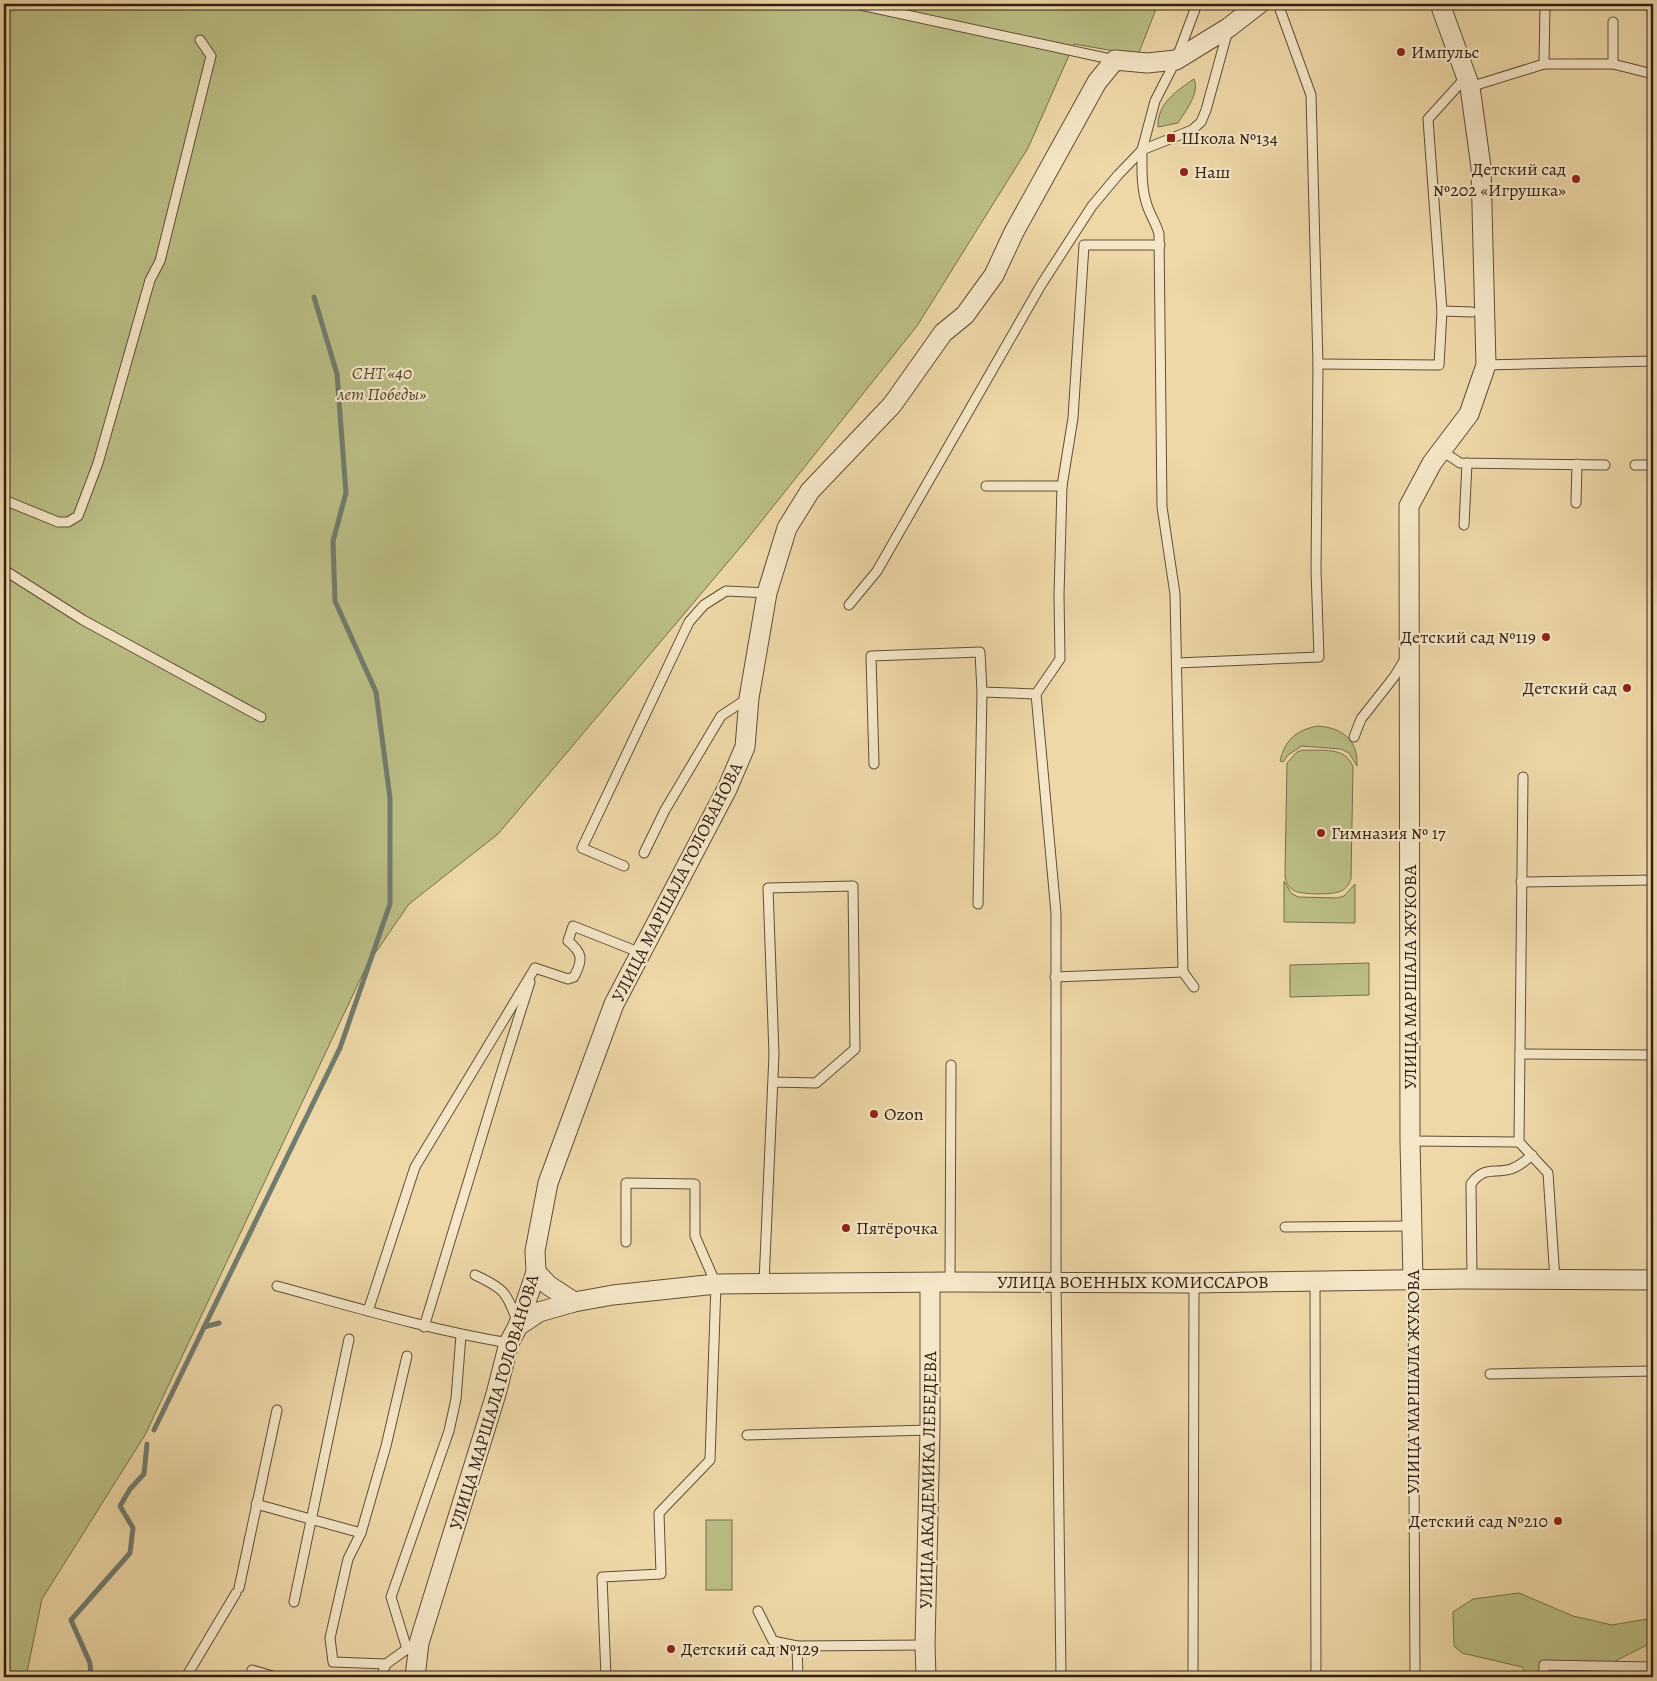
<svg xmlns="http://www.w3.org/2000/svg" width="1657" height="1681" font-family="Alegreya,serif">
<rect width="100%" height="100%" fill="#eed8a8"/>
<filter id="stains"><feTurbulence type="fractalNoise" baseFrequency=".004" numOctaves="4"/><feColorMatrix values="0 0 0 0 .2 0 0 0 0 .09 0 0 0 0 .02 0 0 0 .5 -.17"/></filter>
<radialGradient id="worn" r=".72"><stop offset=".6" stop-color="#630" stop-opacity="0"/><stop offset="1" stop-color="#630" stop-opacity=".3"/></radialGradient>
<g fill="#bbbe85" stroke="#766f4c">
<polygon points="4,4 1158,4 1138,55 1074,44 1028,148 917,326 744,543 498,834 409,904 367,965 145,1435 42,1599 26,1677 4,1677"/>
<path d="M 1194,79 C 1200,93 1186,110 1178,123 L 1158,127 C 1157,104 1176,91 1194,79 Z"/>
<path d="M 1318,726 C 1343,728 1358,740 1357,766 L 1349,753 L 1341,749 L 1302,746 L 1288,755 L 1283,762 L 1280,761 C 1285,740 1296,730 1318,726 Z"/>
<path d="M 1303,750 C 1321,751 1346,746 1353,767 L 1351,879 C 1349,884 1347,888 1341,891 C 1334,895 1300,895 1293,890 C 1288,887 1286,882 1285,876 L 1287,763 L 1297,752 Z"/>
<polygon points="1284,881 1291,893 1298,897 1337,898 1344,896 1355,884 1355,923 1284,922"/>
<polygon points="1369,963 1369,995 1290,997 1290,965"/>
<rect x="706" y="1520" width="26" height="70"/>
<polygon points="1519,1593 1573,1616 1612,1625 1653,1618 1653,1642 1619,1659 1591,1677 1527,1677 1522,1667 1462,1653 1454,1646 1453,1612 1473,1599"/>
</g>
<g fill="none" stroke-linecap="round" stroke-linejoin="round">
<g stroke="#707c6e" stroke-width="5">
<polyline points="204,1327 219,1323"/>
<polyline points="154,1430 340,1048 390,904 390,798 376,692 335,601 333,541 346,493 337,374 314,297"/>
<polyline points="91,1677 90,1663 71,1620 130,1553 133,1528 120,1506 130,1489 144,1474 147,1444"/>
</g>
<defs>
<g id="service">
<polyline points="856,4 1115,60"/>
<polyline points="1544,64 1545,4"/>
<polyline points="1613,64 1613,22"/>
<polyline points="1470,87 1544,64 1613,64 1653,74"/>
<polyline points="1442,311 1472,312"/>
<polyline points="1318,364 1439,365 1442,311 1428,119 1466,77"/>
<polyline points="1486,365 1653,361"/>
<polyline points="1442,451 1460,463 1605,465"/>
<polyline points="1635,465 1653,465"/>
<polyline points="986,486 1062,486"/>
<polyline points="4,500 58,522 68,522 78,516 98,463 150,280 160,261 211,56 200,40"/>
<polyline points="1576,503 1577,464"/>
<polyline points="1464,525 1467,463"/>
<polyline points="4,570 83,620 261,717"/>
<polyline points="849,605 877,571 1041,285 1092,206 1118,175 1142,150 1155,101 1176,60 1197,4"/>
<polyline points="1177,663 1319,657 1316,570 1318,364 1311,95 1278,4"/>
<polyline points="982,692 1036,694"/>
<polyline points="1354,737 1361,719 1394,677 1405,659"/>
<polyline points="874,764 871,656 980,652 982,692 978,904"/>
<polyline points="1523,777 1519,1142 1548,1173 1555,1280"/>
<polyline points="644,853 665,810 721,716 748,698"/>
<polyline points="624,866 582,848 689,622 704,605 726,591 767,593"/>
<polyline points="1521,882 1653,880"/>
<path d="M 535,968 L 568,979 L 574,977 C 583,960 583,953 568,941 L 573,926 L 641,953"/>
<polyline points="1183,972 1194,987"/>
<path d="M 1055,977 L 1183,972 L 1175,594 L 1162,507 L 1159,234 C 1156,223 1150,215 1147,205 C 1141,187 1142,169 1142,150 L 1192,130 L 1201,122 L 1206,110 L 1228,30"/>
<polyline points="1520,1054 1653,1055"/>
<polyline points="1410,1141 1519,1142"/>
<polyline points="1285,1227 1412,1226"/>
<path d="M 475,1275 C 503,1288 507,1292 517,1321"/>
<polyline points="1413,1279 1415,1677"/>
<path d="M 1472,1279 L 1471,1184 C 1484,1166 1493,1174 1511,1169 C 1520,1166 1525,1161 1532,1155"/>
<polyline points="1315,1281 1316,1677"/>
<polyline points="950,1282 951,1065"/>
<polyline points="764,1283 774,1054 768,888 853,886 855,1049 816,1083 773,1082"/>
<path d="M 277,1286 C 354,1307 430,1330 509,1343"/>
<polyline points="368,1311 415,1167 535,968"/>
<polyline points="424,1327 499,1080 530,982"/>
<polyline points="407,1356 386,1446 361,1533 348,1559 330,1638 333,1662 386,1664 407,1649 419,1643"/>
<polyline points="1490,1374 1653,1371"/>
<polyline points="747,1435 930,1430"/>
<polyline points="256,1504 361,1533"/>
<polyline points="239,1588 277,1410"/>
<polyline points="294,1602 349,1339"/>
<polyline points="758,1611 773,1641 797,1646"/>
<polyline points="407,1649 391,1597 449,1431 456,1399 461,1335"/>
<polyline points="186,1677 236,1593"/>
<polyline points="250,1677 252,1670 276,1677"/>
<polyline points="381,1677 386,1664"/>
<polyline points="606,1677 602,1577 661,1574 659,1513 710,1460 716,1284 695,1236 695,1184 626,1183 626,1242"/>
<polyline points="798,1677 797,1646 925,1645"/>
<polyline points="1061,1677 1056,1283 1056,913 1036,694 1060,659 1059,595 1062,486 1073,418 1084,245 1160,245"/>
<polyline points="1193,1677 1194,1283"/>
<polyline points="1544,1677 1544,1665 1653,1667"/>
</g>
<g id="minor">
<polyline points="536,1272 548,1285 574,1302"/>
<polyline points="1413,1279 1410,1141 1409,506 1432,463 1469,414 1486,365 1481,167 1470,87 1440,4"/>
<polyline points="518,1326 539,1312 574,1302 613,1295 716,1284 950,1282 1194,1283 1461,1279 1653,1280"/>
<polyline points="415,1677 419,1643 496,1394 509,1343 518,1326 536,1272 535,1251 548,1183 614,1004 727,789 745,747 749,698 767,593 787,528 810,491 892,405 943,333 965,315 994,275 1014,232 1097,82 1115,60 1147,63 1176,60 1228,28 1259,4"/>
<polyline points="926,1677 925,1645 930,1430 930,1283"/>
</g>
</defs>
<use href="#service" stroke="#614e38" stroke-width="11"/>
<use href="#minor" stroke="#614e38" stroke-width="21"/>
<use href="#service" stroke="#f4e6c6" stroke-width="9"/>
<use href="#minor" stroke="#f4e6c6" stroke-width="19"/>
</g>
<g fill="#8f2418" stroke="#f4e6c6" stroke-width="2">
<circle cx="1401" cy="52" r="5"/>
<rect x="1166" y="133" width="10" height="10" rx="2.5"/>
<circle cx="1184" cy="172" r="5"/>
<circle cx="1576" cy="179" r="5"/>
<circle cx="1546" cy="637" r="5"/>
<circle cx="1627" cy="688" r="5"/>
<circle cx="1321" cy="833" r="5"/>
<circle cx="874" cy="1114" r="5"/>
<circle cx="846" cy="1228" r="5"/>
<circle cx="1558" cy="1521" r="5"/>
<circle cx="671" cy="1649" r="5"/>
</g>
<g text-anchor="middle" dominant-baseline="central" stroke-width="4.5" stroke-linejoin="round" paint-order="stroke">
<g font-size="18" fill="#322013" stroke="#f4e6c6" text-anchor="start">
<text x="1411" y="52">Импульс</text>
<text x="1181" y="138">Школа №134</text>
<text x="1566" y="169" text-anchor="end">Детский сад<tspan x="1566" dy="21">№202 «Игрушка»</tspan></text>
<text x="1194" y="172">Наш</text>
<text x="1536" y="637" text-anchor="end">Детский сад №119</text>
<text x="1617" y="688" text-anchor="end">Детский сад</text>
<text x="1331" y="833">Гимназия № 17</text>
<text x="884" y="1114">Ozon</text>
<text x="856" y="1228">Пятёрочка</text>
<text x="1548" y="1521" text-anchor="end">Детский сад №210</text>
<text x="681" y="1649">Детский сад №129</text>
</g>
<g font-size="18" font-style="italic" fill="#544830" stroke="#f4e6c6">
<text x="382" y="373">СНТ «40<tspan x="382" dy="21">лет Победы»</tspan></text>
</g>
<g font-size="18" fill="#322013" stroke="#f4e6c6">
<text transform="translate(677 882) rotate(-63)">УЛИЦА МАРШАЛА ГОЛОВАНОВА</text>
<text transform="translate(1410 977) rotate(-90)">УЛИЦА МАРШАЛА ЖУКОВА</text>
<text x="1133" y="1282">УЛИЦА ВОЕННЫХ КОМИССАРОВ</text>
<text transform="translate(1413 1382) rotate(-90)">УЛИЦА МАРШАЛА ЖУКОВА</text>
<text transform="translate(494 1402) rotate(-73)">УЛИЦА МАРШАЛА ГОЛОВАНОВА</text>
<text transform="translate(928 1480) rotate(-89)">УЛИЦА АКАДЕМИКА ЛЕБЕДЕВА</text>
</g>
</g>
<rect width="1657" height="1681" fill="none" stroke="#eed8a8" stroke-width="20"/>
<rect x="5" y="5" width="1647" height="1671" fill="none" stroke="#322013" stroke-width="2.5"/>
<rect x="10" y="10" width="1637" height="1661" fill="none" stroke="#322013"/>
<rect width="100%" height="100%" filter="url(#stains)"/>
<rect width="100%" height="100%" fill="url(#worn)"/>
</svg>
